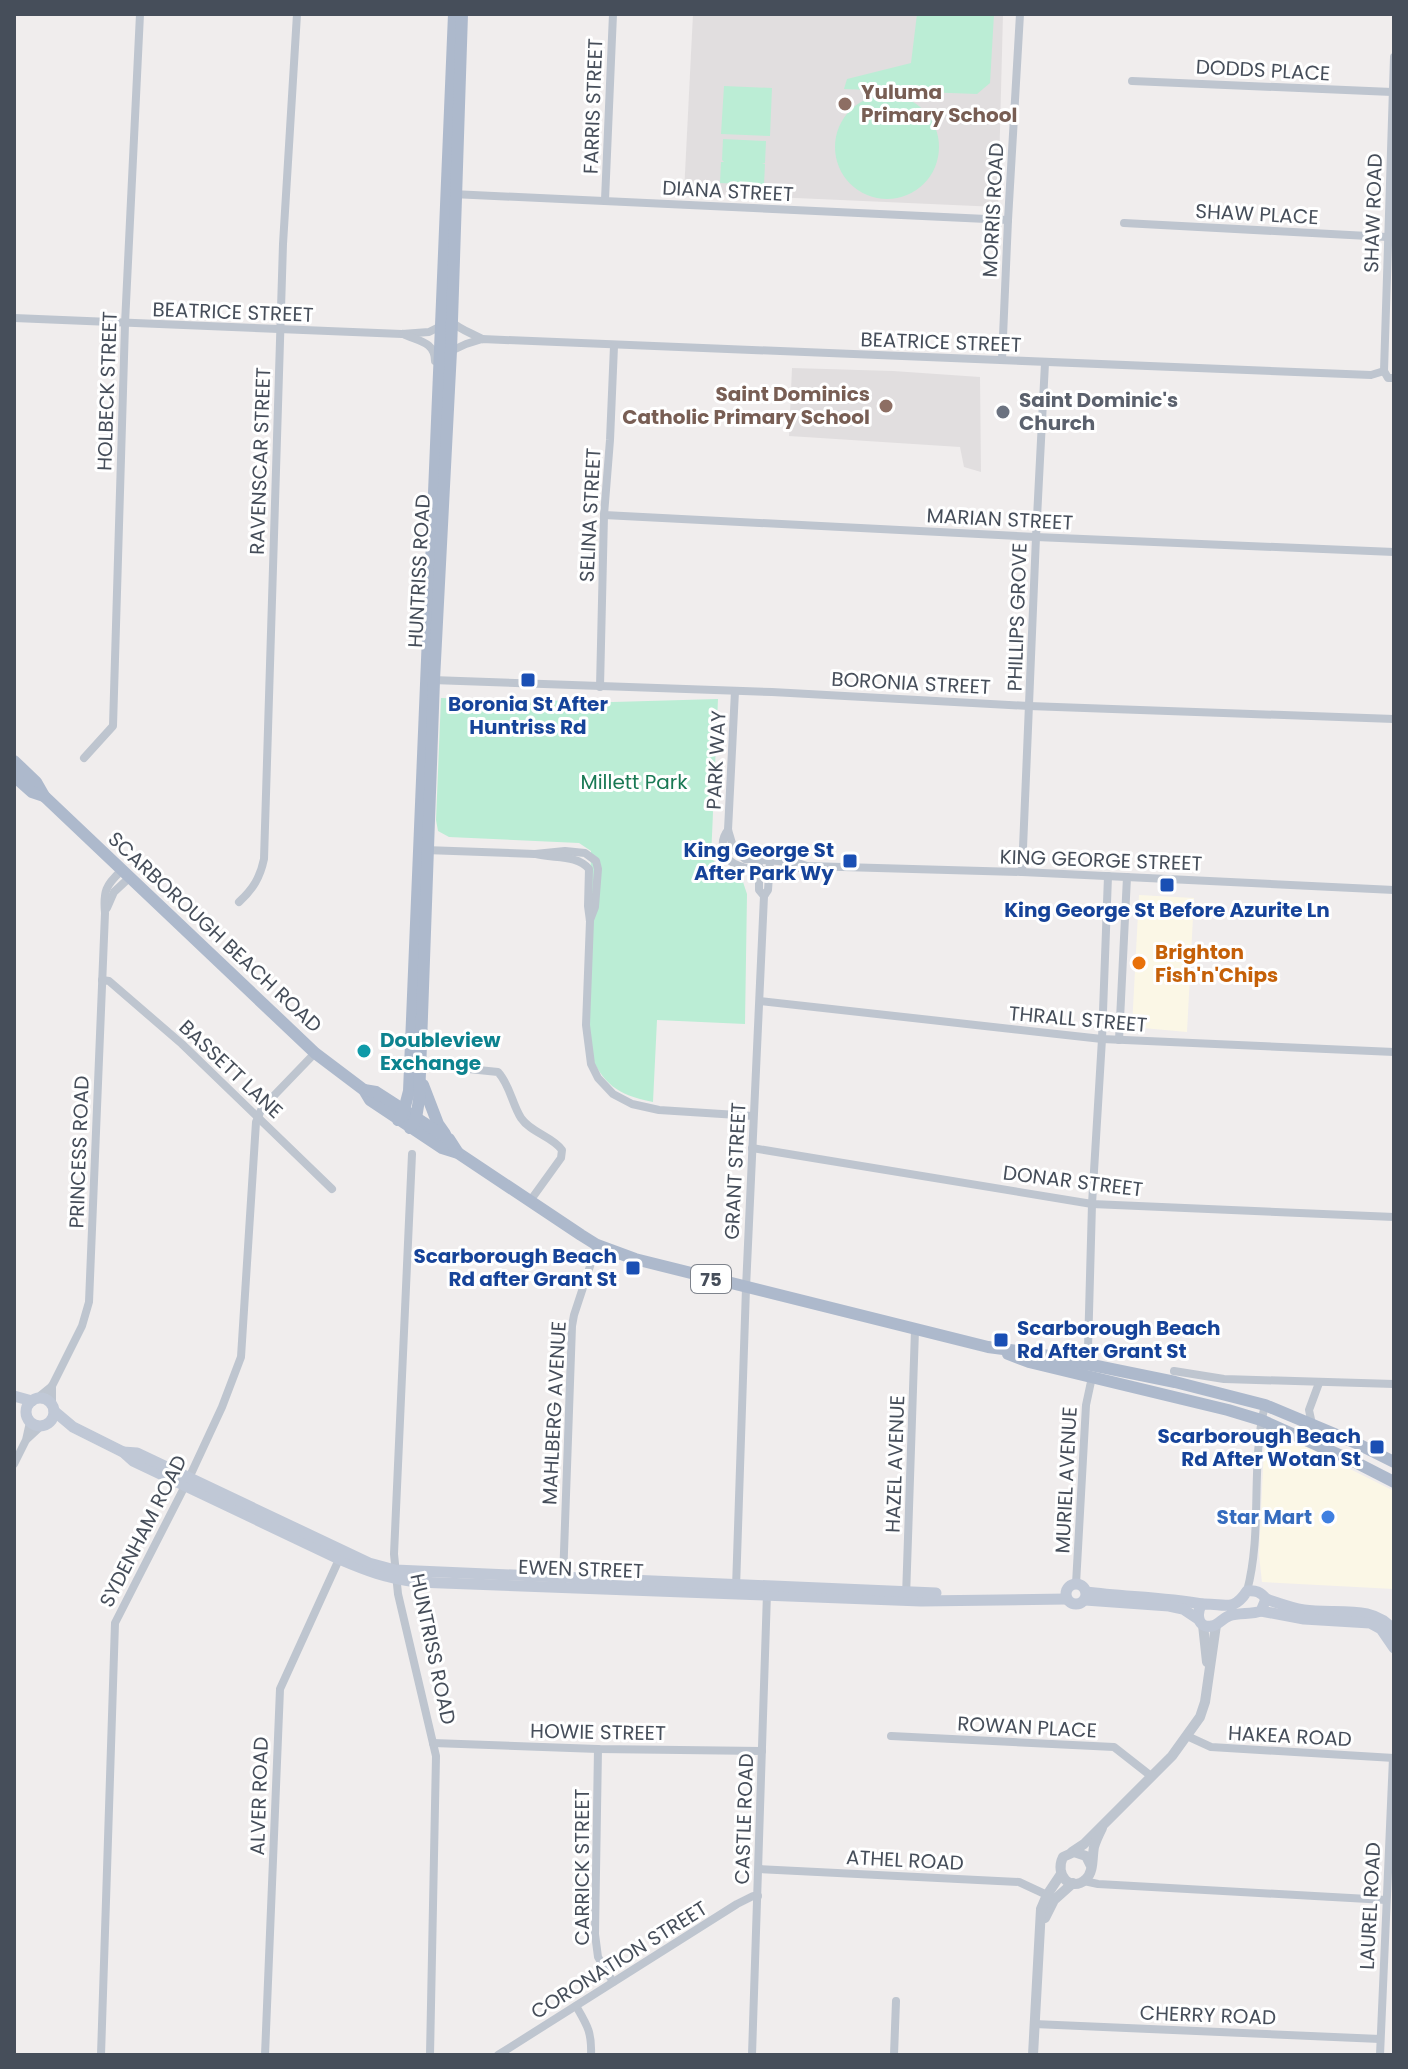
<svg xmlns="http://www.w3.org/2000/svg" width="1408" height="2069" font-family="Poppins,sans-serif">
<rect width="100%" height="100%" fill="#f0eded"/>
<g fill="#fbf7e6">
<polygon points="1139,895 1194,898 1187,1032 1132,1027"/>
<polygon points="1277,1435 1284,1436 1394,1491 1394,1589 1262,1582 1259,1555 1264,1447 1268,1440"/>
</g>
<g fill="#e1dedf">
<polygon points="693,14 1003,14 998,207 684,193"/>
<polygon points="792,368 893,371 980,377 981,472 964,467 960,447 789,436"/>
</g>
<g fill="#bbedd5">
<polygon points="917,14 994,14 990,83 977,94 844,89 847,79 911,63"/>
<polygon points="724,86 772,88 770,136 721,134"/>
<circle cx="887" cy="147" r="52"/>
<polygon points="723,139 766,141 765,163 762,163 765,164 764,185 720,183 721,162 724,162 722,160"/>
<path d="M 441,698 L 613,702 L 718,699 L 711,858 L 719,866 L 740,873 L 747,894 L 745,1024 L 657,1020 L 653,1102 C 615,1094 605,1085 587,1050 L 591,851 L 579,843 L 449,837 L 438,831 L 436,820 Z"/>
</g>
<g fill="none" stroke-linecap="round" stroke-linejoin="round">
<g stroke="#bec5cf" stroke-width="8">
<polyline points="1132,81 1392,92"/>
<polyline points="452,194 1008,220"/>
<polyline points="605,200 613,14"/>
<polyline points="1124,223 1387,237"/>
<polyline points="14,318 402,334 429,332 441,326"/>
<path d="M 452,322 C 462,331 472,333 482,339"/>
<path d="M 403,334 C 417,341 435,341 435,361"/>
<polyline points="451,351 466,344 482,339 1371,375 1384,371"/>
<polyline points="1002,360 1008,220 1020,14"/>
<polyline points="1384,371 1394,57"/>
<polyline points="1384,371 1388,378 1394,378"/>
<polyline points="604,515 1036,537 1394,552"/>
<polyline points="432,680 772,692 1029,706 1394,719"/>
<polyline points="600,687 604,515 610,440 614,346"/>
<polyline points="735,691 728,830 734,850 745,859 795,862 807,866 1022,872 1394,890"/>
<polyline points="84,758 113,726 125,324 140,14"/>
<path d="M 728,830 C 724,835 722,840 723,847 C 725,877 786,871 806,866"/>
<polyline points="425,850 535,854 565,851 585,853 596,861 598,869 595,907 590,920"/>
<path d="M 535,854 C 553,859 577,854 589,869 L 588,906 L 590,921 L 586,1025 L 591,1064 L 598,1078 L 613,1094 L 632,1104 L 659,1110 L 753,1116"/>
<polyline points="759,866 759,890 764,896"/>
<polyline points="1022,872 1036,537 1045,363"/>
<path d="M 239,902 C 253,889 260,878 264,859 L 283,244 L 297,14"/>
<polyline points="107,908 114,892 129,878"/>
<polyline points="102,980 109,981 182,1044 332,1189"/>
<polyline points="760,1001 1102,1039 1394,1052"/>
<polyline points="1119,1040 1127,877"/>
<path d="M 420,1064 L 498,1072 C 510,1085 512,1104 521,1118 C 531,1133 552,1136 562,1150 L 561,1158 L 530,1201"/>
<polyline points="752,1148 1092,1204 1394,1217"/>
<polyline points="412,1154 394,1554 398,1594 436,1756 430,2055"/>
<polyline points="1085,1366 1088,1349 1092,1204 1102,1039 1108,876"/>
<polyline points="1174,1371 1224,1379 1394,1384"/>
<path d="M 36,1399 L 52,1386 L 82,1326 L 89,1302 L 105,913 C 103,891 106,885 121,871"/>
<polyline points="52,1407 52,1386"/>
<polyline points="1312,1424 1309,1410 1319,1383"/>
<polyline points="27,1439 41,1426"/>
<polyline points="14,1464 26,1440 30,1422"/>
<polyline points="563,1580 572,1326 574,1315 597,1245"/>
<polyline points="1076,1584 1086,1405 1092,1377"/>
<polyline points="736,1588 746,1288 764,896 768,890 770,861"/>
<path d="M 1247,1591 C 1263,1531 1250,1466 1265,1405"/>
<polyline points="906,1597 915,1330"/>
<polyline points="891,1736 1114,1747 1151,1776"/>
<polyline points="1187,1736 1211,1747 1394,1758"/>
<polyline points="433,1743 598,1749 762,1751"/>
<polyline points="598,1749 595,1934 598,1957 613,1982"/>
<polyline points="759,1869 1019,1882 1047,1895"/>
<polyline points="1084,1881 1098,1884 1386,1900"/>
<path d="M 576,2006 C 587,2025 592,2032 591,2055"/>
<polyline points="1034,2024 1380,2039"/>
<polyline points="101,2055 115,1623 189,1478 222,1407 241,1357 256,1122 262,1108 315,1053"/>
<polyline points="265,2055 280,1689 341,1555"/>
<polyline points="498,2055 737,1904 753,1896 758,1896"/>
<polyline points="752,2055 767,1593"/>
<polyline points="894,2055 896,2001"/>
<polyline points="1380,2055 1393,1758"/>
</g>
<g stroke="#bec5cf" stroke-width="10">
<polyline points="1203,1625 1207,1662"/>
<polyline points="1072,1852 1084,1844 1172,1756 1200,1717 1205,1702 1216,1625"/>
<path d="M 1091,1866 L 1086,1856 L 1074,1852 L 1063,1857 C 1054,1875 1071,1893 1086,1879 C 1094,1872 1092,1857 1094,1847 C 1096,1840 1099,1834 1102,1828"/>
<polyline points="1045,1918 1054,1900 1073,1883"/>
<polyline points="1033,2055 1041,1909 1047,1895 1061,1874"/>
</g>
<g stroke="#c0c8d6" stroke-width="11">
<polyline points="14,1396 32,1401"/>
<circle cx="40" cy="1412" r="14"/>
<path d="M 54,1411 L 73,1427 L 123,1452 L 133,1461 L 339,1559 C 367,1571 386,1578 416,1582 L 921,1601 L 1067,1599"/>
<polyline points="123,1452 137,1453 369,1563 395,1570 936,1593"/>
<circle cx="1076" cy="1594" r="10"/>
<path d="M 1247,1591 C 1256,1590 1261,1592 1266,1599 L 1261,1611 C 1251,1615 1239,1612 1229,1616 C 1223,1618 1218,1625 1212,1626 C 1197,1629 1196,1613 1202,1604 C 1224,1603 1233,1613 1247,1591 Z"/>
<path d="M 1086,1592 C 1125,1597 1163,1597 1202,1604"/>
<path d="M 1266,1599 C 1278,1603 1291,1608 1304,1610 C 1334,1615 1374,1603 1394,1631"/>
<polyline points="1085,1600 1169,1606 1183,1609 1198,1619"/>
<polyline points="1261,1611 1304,1619 1370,1623 1381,1629 1394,1648"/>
</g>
<g stroke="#adb9cc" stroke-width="12">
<polyline points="14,761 36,782 44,796 315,1053 364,1090 370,1100 442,1148 458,1153 581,1235 597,1245 635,1259 988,1347 1033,1353 1175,1382 1265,1405 1356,1443 1394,1462"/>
<polyline points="14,776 32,792 44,796"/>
<polyline points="423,1085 438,1124 445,1134"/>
<polyline points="364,1090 376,1092 449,1139 458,1153"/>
<polyline points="398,1120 404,1110 409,1091 454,14"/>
<polyline points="410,1128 416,1118 419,1100 434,680 451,351 462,14"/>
<polyline points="1008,1354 1029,1362 1228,1410 1261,1420 1355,1462 1394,1482"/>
</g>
</g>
<g fill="#8d6e63" stroke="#fff" stroke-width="3">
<circle cx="845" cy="104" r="8"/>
<circle cx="886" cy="406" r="8"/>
</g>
<circle fill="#6b7280" stroke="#fff" stroke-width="3" cx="1003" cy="412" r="8"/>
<g fill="#1a4fb4" stroke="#fff" stroke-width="3">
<rect x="520" y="672" width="16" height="16" rx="4"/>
<rect x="842" y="853" width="16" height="16" rx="4"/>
<rect x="1159" y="877" width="16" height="16" rx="4"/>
<rect x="625" y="1260" width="16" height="16" rx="4"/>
<rect x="993" y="1332" width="16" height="16" rx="4"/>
<rect x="1369" y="1439" width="16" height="16" rx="4"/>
</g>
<circle fill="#e8710a" stroke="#fff" stroke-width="3" cx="1139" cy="963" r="8"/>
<circle fill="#0f9aa8" stroke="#fff" stroke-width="3" cx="364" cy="1051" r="8"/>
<circle fill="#3f7fe0" stroke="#fff" stroke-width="3" cx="1328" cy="1517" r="8"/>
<g text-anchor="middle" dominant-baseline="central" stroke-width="6" stroke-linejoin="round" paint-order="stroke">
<rect fill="#fff" stroke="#7e838c" stroke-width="2" x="691" y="1265" width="40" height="28" rx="6"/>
<g font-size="18" font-weight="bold" fill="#464e5a">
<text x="711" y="1279">75</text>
</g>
<g font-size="20" fill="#464e5a" stroke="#fff">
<text transform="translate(1263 70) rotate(3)">DODDS PLACE</text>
<text transform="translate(593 106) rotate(-88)">FARRIS STREET</text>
<text transform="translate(728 191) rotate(3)">DIANA STREET</text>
<text transform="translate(993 210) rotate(-87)">MORRIS ROAD</text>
<text transform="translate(1373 213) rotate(-88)">SHAW ROAD</text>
<text transform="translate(1257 214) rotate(3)">SHAW PLACE</text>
<text transform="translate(233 312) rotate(2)">BEATRICE STREET</text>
<text transform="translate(941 342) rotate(2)">BEATRICE STREET</text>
<text transform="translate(107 391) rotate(-88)">HOLBECK STREET</text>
<text transform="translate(260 461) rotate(-88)">RAVENSCAR STREET</text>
<text transform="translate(590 515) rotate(-87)">SELINA STREET</text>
<text transform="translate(1000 519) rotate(3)">MARIAN STREET</text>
<text transform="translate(419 571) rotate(-87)">HUNTRISS ROAD</text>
<text transform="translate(1017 617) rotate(-88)">PHILLIPS GROVE</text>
<text transform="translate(911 683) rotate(3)">BORONIA STREET</text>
<text transform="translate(716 760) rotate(-87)">PARK WAY</text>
<text transform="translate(1101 860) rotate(2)">KING GEORGE STREET</text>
<text transform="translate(215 932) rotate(43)">SCARBOROUGH BEACH ROAD</text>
<text transform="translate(1078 1019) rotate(5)">THRALL STREET</text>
<text transform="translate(231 1069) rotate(43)">BASSETT LANE</text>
<text transform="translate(79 1152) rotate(-88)">PRINCESS ROAD</text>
<text transform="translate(735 1171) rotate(-87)">GRANT STREET</text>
<text transform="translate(1073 1181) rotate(7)">DONAR STREET</text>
<text transform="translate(554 1413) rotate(-87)">MAHLBERG AVENUE</text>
<text transform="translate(895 1464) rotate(-88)">HAZEL AVENUE</text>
<text transform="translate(1066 1480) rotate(-87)">MURIEL AVENUE</text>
<text transform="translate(143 1531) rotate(-63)">SYDENHAM ROAD</text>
<text transform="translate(581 1569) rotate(2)">EWEN STREET</text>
<text transform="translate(433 1649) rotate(78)">HUNTRISS ROAD</text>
<text transform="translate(1027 1727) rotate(3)">ROWAN PLACE</text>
<text transform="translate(598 1732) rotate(1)">HOWIE STREET</text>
<text transform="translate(1290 1736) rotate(3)">HAKEA ROAD</text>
<text transform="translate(259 1796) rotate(-88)">ALVER ROAD</text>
<text transform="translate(744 1819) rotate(-88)">CASTLE ROAD</text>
<text transform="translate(905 1860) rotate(3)">ATHEL ROAD</text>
<text transform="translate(582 1867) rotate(-90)">CARRICK STREET</text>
<text transform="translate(1370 1906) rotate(-87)">LAUREL ROAD</text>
<text transform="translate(619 1960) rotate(-32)">CORONATION STREET</text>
<text transform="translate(1208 2015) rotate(2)">CHERRY ROAD</text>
</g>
<g font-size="20" font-weight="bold" fill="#785e54" stroke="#fff" text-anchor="start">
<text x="861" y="92">Yuluma<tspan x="861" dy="23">Primary School</tspan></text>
<text x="870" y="394" text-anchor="end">Saint Dominics<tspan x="870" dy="23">Catholic Primary School</tspan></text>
</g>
<g font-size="20" font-weight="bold" fill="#5b616d" stroke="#fff" text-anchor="start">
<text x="1019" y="400">Saint Dominic's<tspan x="1019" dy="23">Church</tspan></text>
</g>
<g font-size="20" font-weight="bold" fill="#164399" stroke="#fff" text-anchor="end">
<text x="528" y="704" text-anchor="middle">Boronia St After<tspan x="528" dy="23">Huntriss Rd</tspan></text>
<text x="834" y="850">King George St<tspan x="834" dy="23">After Park Wy</tspan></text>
<text x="1167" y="910" text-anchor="middle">King George St Before Azurite Ln</text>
<text x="617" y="1256">Scarborough Beach<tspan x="617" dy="23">Rd after Grant St</tspan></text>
<text x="1017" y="1328" text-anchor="start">Scarborough Beach<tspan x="1017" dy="23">Rd After Grant St</tspan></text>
<text x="1361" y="1436">Scarborough Beach<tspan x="1361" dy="23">Rd After Wotan St</tspan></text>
</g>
<g font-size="20" fill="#197954" stroke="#fff">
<text x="634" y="782">Millett Park</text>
</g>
<g font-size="20" font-weight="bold" fill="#c56008" stroke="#fff" text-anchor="start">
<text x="1155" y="952">Brighton<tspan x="1155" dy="23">Fish'n'Chips</tspan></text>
</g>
<g font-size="20" font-weight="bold" fill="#0d838f" stroke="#fff" text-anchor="start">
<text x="380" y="1040">Doubleview<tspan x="380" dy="23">Exchange</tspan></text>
</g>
<g font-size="20" font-weight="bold" fill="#366cbe" stroke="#fff" text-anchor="end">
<text x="1312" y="1517">Star Mart</text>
</g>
</g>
<rect width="1408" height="2069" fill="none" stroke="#464e5a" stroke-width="32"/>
</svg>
